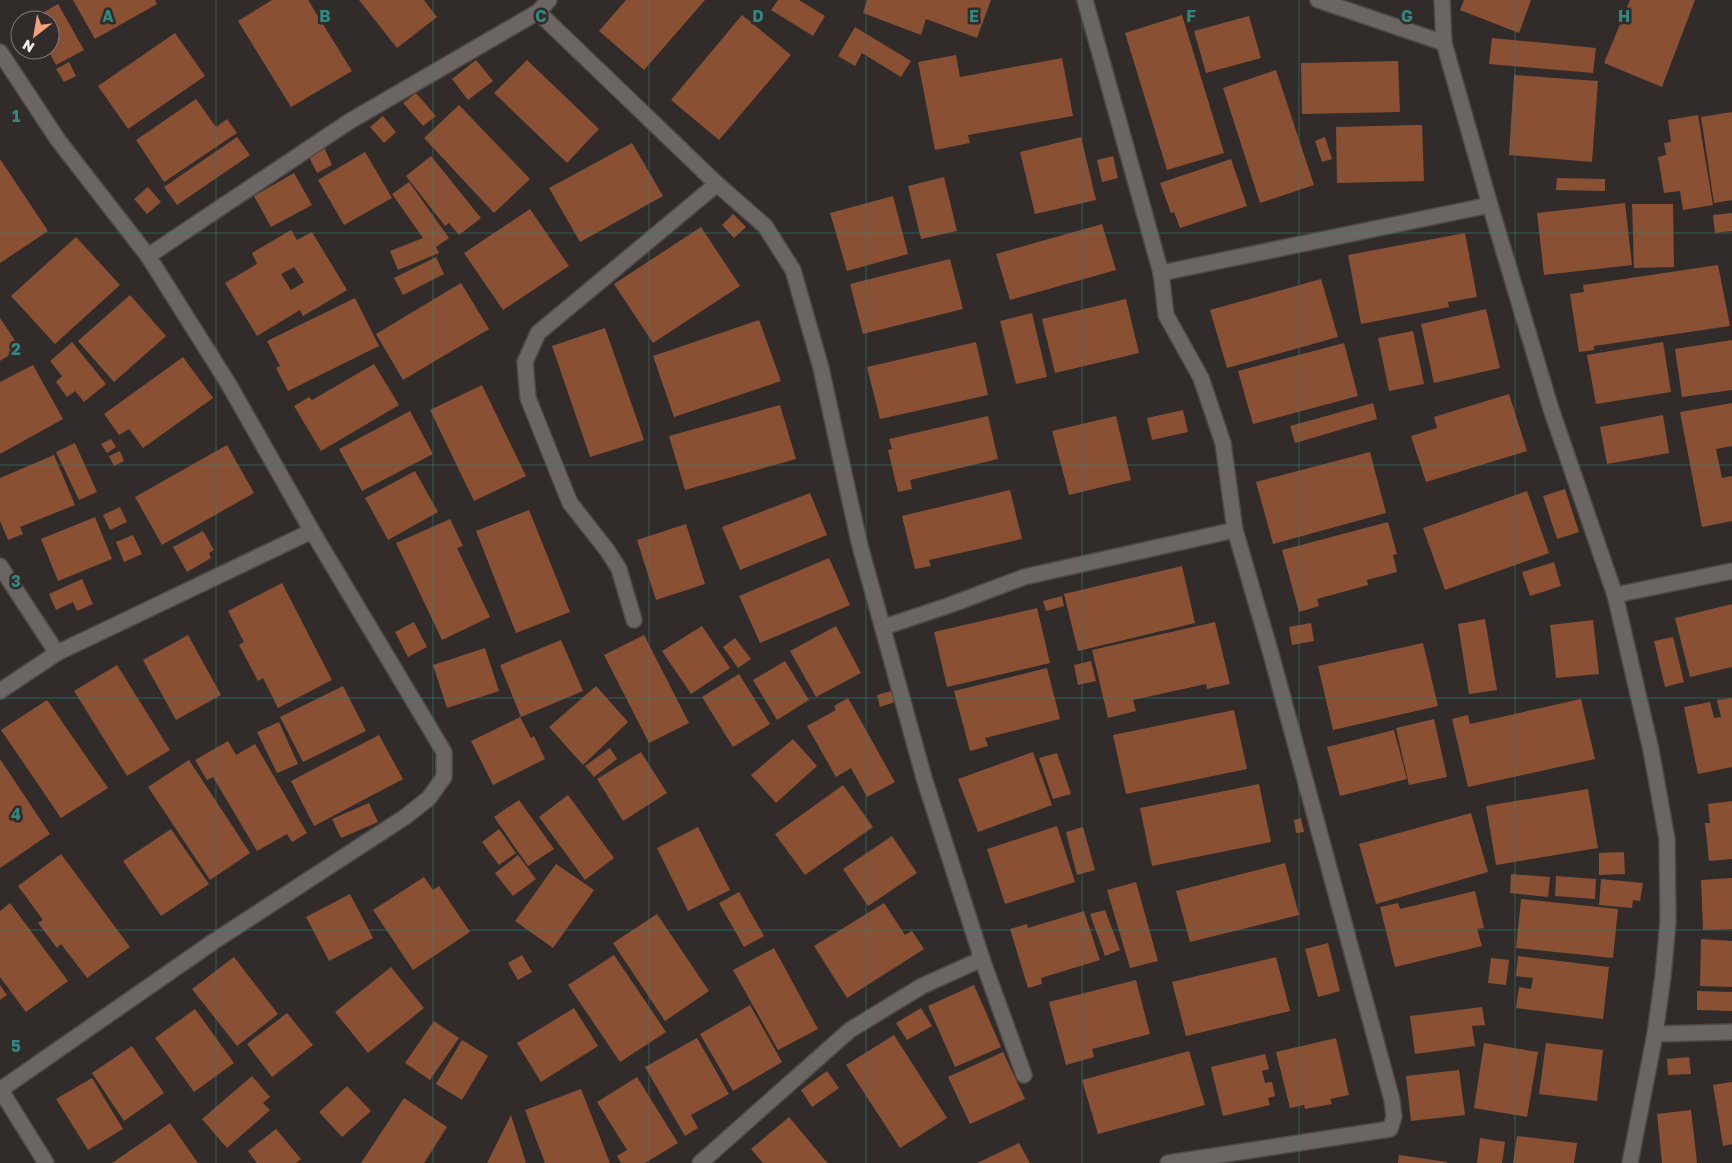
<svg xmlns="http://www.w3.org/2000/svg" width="1732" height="1163" font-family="'Golos Text',sans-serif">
<rect width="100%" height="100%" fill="#312c2a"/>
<g fill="#895034" fill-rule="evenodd">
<polygon points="73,0 155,0 157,4 95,39"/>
<polygon points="272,0 308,0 352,71 291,107 238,21"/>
<polygon points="359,0 424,0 437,17 397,48"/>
<polygon points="626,0 705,0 644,70 599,31"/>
<polygon points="778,0 799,0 825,16 813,36 771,10"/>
<polygon points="867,0 991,0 977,38 926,19 921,35 863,13"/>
<polygon points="1464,0 1531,0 1519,33 1460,10"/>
<polygon points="1630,0 1695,0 1662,87 1604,63"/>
<polygon points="58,4 84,50 56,65 48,50 50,50 50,20 30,20"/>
<polygon points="742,15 791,55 719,140 671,100"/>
<polygon points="1182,15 1224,153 1167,170 1125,33"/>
<polygon points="1249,16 1261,58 1206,73 1194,31"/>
<polygon points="855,27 911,61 901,77 862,53 855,66 838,56"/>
<polygon points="175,33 205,76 128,129 98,86"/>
<polygon points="1492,38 1596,48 1593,73 1489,64"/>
<polygon points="956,55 960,77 1062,58 1073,116 968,135 970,143 935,150 918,62"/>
<polygon points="476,60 493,81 468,100 452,79"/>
<polygon points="527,60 599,129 567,163 494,93"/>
<polygon points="1398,61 1400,112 1302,114 1301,63"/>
<polygon points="69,62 76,76 64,82 56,69"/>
<polygon points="1276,70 1314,185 1260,203 1223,88"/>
<polygon points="1514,75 1598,81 1592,162 1509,155"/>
<polygon points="416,93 436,116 423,126 403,103"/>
<polygon points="196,99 216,127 227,119 237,133 164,182 136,140"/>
<polygon points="459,105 530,179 494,213 424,138"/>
<polygon points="1732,112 1732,200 1714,203 1701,117"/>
<polygon points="1698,115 1713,205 1683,210 1680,191 1664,193 1658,157 1666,155 1664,143 1671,142 1668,120"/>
<polygon points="383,116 396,132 384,143 370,127"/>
<polygon points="1415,125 1422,125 1424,181 1337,183 1336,127"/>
<polygon points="237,137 250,155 177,205 164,187"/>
<polygon points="1081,137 1096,200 1035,214 1020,152"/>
<polygon points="1325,137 1332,159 1322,162 1315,141"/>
<polygon points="632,143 663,196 580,242 549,188"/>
<polygon points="323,145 332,165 317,173 307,153"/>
<polygon points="365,152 392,198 344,225 318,180"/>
<polygon points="431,156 481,218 459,235 449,223 445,226 406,176"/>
<polygon points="1113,156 1118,178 1102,182 1097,160"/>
<polygon points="0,159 48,231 0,263"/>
<polygon points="1231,159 1247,206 1180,228 1174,212 1171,213 1160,183"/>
<polygon points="294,173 312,205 271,227 254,196"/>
<polygon points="944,177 957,231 921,239 908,186"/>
<polygon points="1557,178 1605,179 1605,191 1556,190"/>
<polygon points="409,182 449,238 436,247 439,253 398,270 390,251 423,238 392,194"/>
<polygon points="148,187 161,202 147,214 134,199"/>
<polygon points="893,196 908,254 847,271 830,213"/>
<polygon points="1625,203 1632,265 1544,275 1537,213"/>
<polygon points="1632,204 1673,204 1674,267 1634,268"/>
<polygon points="530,209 569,266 503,310 464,253"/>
<polygon points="1732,213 1732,231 1715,233 1713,215"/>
<polygon points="733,214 746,227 734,238 722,225"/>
<polygon points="1102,224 1116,270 1010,300 996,254"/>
<polygon points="701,227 740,286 653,343 614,284"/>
<path d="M 291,230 L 297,240 L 312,232 L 347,290 L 303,316 L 300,310 L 257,336 L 225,283 L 257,264 L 252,253 ZM 294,267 L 304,282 L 291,290 L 281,274 Z"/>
<polygon points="1465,233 1477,297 1448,302 1449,307 1361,324 1348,255"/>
<polygon points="76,237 120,285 55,344 11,296"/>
<polygon points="436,257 444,274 403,295 394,278"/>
<polygon points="950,259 963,309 863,334 850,284"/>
<polygon points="1718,265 1730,326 1594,346 1594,350 1579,352 1570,294 1584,292 1583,285"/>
<polygon points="1321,279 1338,337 1227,368 1210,310"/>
<polygon points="461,283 489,329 403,380 376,334"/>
<polygon points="130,295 166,336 114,382 78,341"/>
<polygon points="355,298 379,346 288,391 276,368 280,366 267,341"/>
<polygon points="1126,299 1139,353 1055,373 1042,319"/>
<polygon points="1486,309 1500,368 1434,383 1421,324"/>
<polygon points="1032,313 1047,377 1016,384 1000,321"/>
<polygon points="0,318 20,348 0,361"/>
<polygon points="759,320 781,381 674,417 653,356"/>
<polygon points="605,328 644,440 590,457 552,346"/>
<polygon points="1413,331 1424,384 1389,391 1378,338"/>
<polygon points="1732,340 1732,390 1682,397 1675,349"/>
<polygon points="72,342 106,384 84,402 75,391 67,397 56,382 62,376 50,361"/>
<polygon points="976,342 988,395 880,419 867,367"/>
<polygon points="1663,342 1671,392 1596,404 1587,355"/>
<polygon points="1344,343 1358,396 1253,424 1238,371"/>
<polygon points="183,357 213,398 143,448 129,429 119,435 104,414"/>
<polygon points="374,364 399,405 321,451 294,406 309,397 312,400"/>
<polygon points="33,365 63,419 0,454 0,382"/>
<polygon points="482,385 526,476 474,501 430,410"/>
<polygon points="1509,394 1527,451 1426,482 1411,436 1437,428 1434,417"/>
<polygon points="1373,403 1377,419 1295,443 1290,426"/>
<polygon points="1732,403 1732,446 1716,449 1722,478 1732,476 1732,521 1702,527 1680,412"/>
<polygon points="780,405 796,459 685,490 669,436"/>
<polygon points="1183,410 1188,432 1152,440 1147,418"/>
<polygon points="410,411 433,454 362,491 339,449"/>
<polygon points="1663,415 1669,453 1607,464 1600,427"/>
<polygon points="988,416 998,459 910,480 912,489 898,492 888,450 892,449 889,439"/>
<polygon points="1116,416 1131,480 1069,495 1052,431"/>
<polygon points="111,439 116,447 107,453 101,444"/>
<polygon points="75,443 97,492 79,500 56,452"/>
<polygon points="227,445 254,493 162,545 135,497"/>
<polygon points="120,451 124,461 114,466 109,456"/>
<polygon points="1370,452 1386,513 1273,544 1256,482"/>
<polygon points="54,455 75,505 20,527 23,534 8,540 0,521 0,478"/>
<polygon points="415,471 438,512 388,540 365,498"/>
<polygon points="1565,489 1579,532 1557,539 1543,496"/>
<polygon points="1010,490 1022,539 929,560 931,566 915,569 902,516"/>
<polygon points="1527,491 1549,553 1445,590 1423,528"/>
<polygon points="810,493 827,535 740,570 722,527"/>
<polygon points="120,507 127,522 110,530 103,515"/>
<polygon points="529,510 570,612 516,633 476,531"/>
<polygon points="95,517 112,559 58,581 41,539"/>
<polygon points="450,519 463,546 457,548 490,617 442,640 396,543"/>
<polygon points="1388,522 1397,554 1393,555 1397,572 1367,580 1368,585 1317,599 1319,606 1299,612 1282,550"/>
<polygon points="686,524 705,584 656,600 637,540"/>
<polygon points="203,531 214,550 209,553 211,558 187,572 173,547"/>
<polygon points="133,535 142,554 124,562 116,542"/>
<polygon points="829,558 850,605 760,643 739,596"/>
<polygon points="1554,562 1561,586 1530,596 1522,572"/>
<polygon points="1182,566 1195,623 1078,651 1064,594"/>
<polygon points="82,579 93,604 77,611 73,602 56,610 49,594"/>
<polygon points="282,583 332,680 278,708 263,678 258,681 239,645 244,642 228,611"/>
<polygon points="1062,596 1064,606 1046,611 1043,601"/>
<polygon points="1732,604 1732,667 1690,677 1675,618"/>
<polygon points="1037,608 1050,663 947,687 934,632"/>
<polygon points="1485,619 1497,690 1469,694 1458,624"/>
<polygon points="1593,620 1599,674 1556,678 1550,625"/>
<polygon points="414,622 427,647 408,657 395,632"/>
<polygon points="1215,622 1230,684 1207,689 1206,684 1133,700 1136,711 1108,718 1092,650"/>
<polygon points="1311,623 1314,641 1292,645 1289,627"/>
<polygon points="702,626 730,668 691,694 662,651"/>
<polygon points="836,626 861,673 816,697 790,651"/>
<polygon points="188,635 221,695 176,720 143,660"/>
<polygon points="644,635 689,723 649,743 604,655"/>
<polygon points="1673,637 1684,682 1665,687 1654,641"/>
<polygon points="735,638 751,659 738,668 723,647"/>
<polygon points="561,640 583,691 521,717 500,665"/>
<polygon points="1423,643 1438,706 1333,730 1318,666"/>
<polygon points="485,648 499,691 447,708 433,665"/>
<polygon points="785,661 809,700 777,720 753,680"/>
<polygon points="1091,661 1096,681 1078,685 1074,665"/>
<polygon points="117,665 170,750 127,776 74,691"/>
<polygon points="1047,668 1060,719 985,738 988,746 970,751 954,691"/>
<polygon points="739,674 770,724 733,747 702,697"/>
<polygon points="343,686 366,731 303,762 280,717"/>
<polygon points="596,686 628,722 583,765 549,727"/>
<polygon points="895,690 898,701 880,707 877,695"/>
<polygon points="848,698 895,782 867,797 851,768 836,777 807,726 836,710 834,706"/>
<polygon points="1732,698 1732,767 1698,774 1684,707 1710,702 1714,718 1721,717 1717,700"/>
<polygon points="1581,699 1595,759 1468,787 1452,719 1468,715 1470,724"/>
<polygon points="47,700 108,788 61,818 1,730"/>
<polygon points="1234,710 1247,769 1126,794 1113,735"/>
<polygon points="520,717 531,738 534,736 545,759 493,785 471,741"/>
<polygon points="1434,719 1447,777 1409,785 1396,728"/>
<polygon points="279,722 298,764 277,773 257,732"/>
<polygon points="1394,730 1407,779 1340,796 1327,747"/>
<polygon points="379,735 403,779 314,826 291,781"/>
<polygon points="793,739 817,766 776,803 751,775"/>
<polygon points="228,741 236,755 255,744 307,833 292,842 287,834 257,851 213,777 207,780 195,760"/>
<polygon points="610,748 617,759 594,777 585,766"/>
<polygon points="641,752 667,793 623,821 597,779"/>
<polygon points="1033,752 1052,805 978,832 958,779"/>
<polygon points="1057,753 1071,794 1053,799 1039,758"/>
<polygon points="0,759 50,834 0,868"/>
<polygon points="189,760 250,853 210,880 148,787"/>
<polygon points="1259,784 1271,842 1152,866 1140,808"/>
<polygon points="843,785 873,827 805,875 775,834"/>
<polygon points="1588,789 1598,848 1496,865 1486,806"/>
<polygon points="568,795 614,858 585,880 539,817"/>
<polygon points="519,800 554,849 528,866 494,817"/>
<polygon points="1732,801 1732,859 1709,861 1705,823 1710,823 1708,804"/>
<polygon points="369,803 378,822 341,838 332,819"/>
<polygon points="1471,813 1488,872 1376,904 1359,844"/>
<polygon points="1301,818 1304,832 1296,833 1294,820"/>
<polygon points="1057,826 1075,882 1005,904 987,849"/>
<polygon points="698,827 730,890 688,911 657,848"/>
<polygon points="1083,827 1095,870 1077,875 1066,832"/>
<polygon points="171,829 209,884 161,916 123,861"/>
<polygon points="499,829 516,853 499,865 482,842"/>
<polygon points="892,836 917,873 868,906 843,869"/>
<polygon points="1624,852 1625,874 1599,875 1599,853"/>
<polygon points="61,854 130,947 87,978 61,944 57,948 38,923 43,920 18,886"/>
<polygon points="518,855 536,879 513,896 495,873"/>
<polygon points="1285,863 1299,915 1190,942 1176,891"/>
<polygon points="556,864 594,890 553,948 515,921"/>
<polygon points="1511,874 1550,877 1548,897 1510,893"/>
<polygon points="1556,876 1596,879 1595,899 1555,896"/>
<polygon points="424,877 433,890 439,886 470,932 413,970 373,910"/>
<polygon points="1732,878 1732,929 1703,930 1701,880"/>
<polygon points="1601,879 1643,883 1640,901 1633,900 1632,908 1599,905"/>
<polygon points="1136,882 1158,961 1130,968 1107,890"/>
<polygon points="1475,891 1484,928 1477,929 1482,946 1395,967 1380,907 1398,903 1400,909"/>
<polygon points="739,892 764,936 744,947 719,903"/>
<polygon points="350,894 373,938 329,961 306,917"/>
<polygon points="1521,899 1618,909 1613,958 1516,948"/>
<polygon points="10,903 68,981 26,1012 0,977 0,911"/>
<polygon points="884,903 905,935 912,931 924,949 847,998 814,946"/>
<polygon points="1105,910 1120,950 1105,956 1090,914"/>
<polygon points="1084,911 1100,960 1041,978 1042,984 1028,988 1010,929 1027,924 1028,928"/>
<polygon points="657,914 709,991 665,1021 613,943"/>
<polygon points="1701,939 1732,941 1732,987 1700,986"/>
<polygon points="1328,943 1340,991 1318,997 1305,949"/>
<polygon points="774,948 818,1029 778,1050 733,970"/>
<polygon points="522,955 532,972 518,980 508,963"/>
<polygon points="614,955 666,1032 620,1062 568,985"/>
<polygon points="1518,956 1609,967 1603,1019 1516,1008 1519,987 1531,989 1533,978 1516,976"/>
<polygon points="234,957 278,1014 237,1046 192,989"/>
<polygon points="1276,957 1290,1011 1186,1036 1172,982"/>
<polygon points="1491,958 1509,960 1506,985 1488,983"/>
<polygon points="391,967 424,1008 368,1053 335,1012"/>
<polygon points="1136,980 1150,1034 1092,1049 1094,1057 1066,1065 1049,1002"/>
<polygon points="0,985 7,995 0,1000"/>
<polygon points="974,985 1001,1047 955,1067 928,1006"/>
<polygon points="1697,991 1732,992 1732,1011 1697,1010"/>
<polygon points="750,1005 782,1062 733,1091 700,1034"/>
<polygon points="1482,1007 1485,1025 1472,1026 1475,1046 1415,1054 1410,1016"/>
<polygon points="574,1008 598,1046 541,1082 517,1043"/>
<polygon points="921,1008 932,1026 907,1040 896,1023"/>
<polygon points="195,1009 234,1063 194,1092 155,1038"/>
<polygon points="287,1013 313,1045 272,1077 247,1044"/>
<polygon points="434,1021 459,1038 430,1080 405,1063"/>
<polygon points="894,1035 947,1118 900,1148 846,1065"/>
<polygon points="697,1038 729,1094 691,1115 698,1128 685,1136 645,1067"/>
<polygon points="1336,1038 1349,1095 1330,1099 1332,1104 1305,1109 1304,1105 1290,1108 1276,1052"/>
<polygon points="462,1040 488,1056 462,1100 436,1084"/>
<polygon points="1484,1043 1538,1052 1527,1117 1474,1108"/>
<polygon points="1546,1043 1603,1050 1597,1101 1539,1094"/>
<polygon points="132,1046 164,1093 124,1121 92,1073"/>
<polygon points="1189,1051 1205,1105 1098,1134 1082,1080"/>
<polygon points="1003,1052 1025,1099 970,1124 948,1077"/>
<polygon points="1265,1054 1269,1069 1262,1071 1265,1083 1272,1082 1275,1096 1268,1098 1270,1105 1223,1116 1211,1067"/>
<polygon points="1689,1057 1691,1074 1668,1075 1667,1059"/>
<polygon points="1459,1070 1465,1115 1411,1121 1406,1076"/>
<polygon points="827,1071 839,1088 812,1107 801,1090"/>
<polygon points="252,1076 270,1097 263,1103 270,1110 227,1148 202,1119"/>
<polygon points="637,1077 678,1143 645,1163 621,1163 617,1156 627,1150 597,1102"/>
<polygon points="92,1078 123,1129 88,1150 56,1099"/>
<polygon points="1732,1082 1732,1144 1723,1146 1713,1085"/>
<polygon points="347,1086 371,1111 342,1137 319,1112"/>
<polygon points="581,1089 610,1163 545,1163 525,1110"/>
<polygon points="404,1098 447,1127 424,1163 361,1163"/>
<polygon points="1691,1110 1697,1163 1662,1163 1657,1114"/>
<polygon points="511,1115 526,1163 487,1163"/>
<polygon points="789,1117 824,1159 828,1163 763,1163 751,1149"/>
<polygon points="170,1123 198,1163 112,1163"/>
<polygon points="276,1129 301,1159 296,1163 257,1163 248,1151"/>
<polygon points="1517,1136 1577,1143 1574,1163 1513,1163"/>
<polygon points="1480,1138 1505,1142 1502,1163 1477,1163"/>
<polygon points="1019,1143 1030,1163 977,1163"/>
<polygon points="1399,1155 1447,1162 1447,1163 1398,1163"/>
</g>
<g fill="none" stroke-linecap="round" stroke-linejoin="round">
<defs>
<g id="minor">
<polyline points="1085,0 1161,273 1166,315 1201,378 1223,443 1235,530 1271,654 1392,1100 1394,1117 1390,1129 1168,1163"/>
<polyline points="1318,0 1444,43"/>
<polyline points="1442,0 1444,43 1490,205 1551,409 1615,595 1651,750 1667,839 1668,921 1663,976 1655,1034 1630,1163"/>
<polyline points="538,12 717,184 765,226 793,270 821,368 859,542 924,778 982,959 1024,1075"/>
<polyline points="0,52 58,140 148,256 228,383 312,531 444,752 444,777 429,798 405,817 213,942 0,1090"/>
<polyline points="148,256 350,121 538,12 549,0"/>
<polyline points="1161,273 1490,205"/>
<polyline points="0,566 57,653"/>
<polyline points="1615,595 1732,571"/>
<polyline points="634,620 619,569 607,550 570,503 528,398 525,362 538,333 717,184"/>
<polyline points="884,627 950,605 1024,577 1235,530"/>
<polyline points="0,691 57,653 312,531"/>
<polyline points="1655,1034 1732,1032"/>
<polyline points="0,1089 46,1163"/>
<polyline points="700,1163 850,1030 922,986 982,959"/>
</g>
</defs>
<use href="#minor" stroke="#4d4947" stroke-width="18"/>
<use href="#minor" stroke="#6b6563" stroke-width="15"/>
</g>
<path fill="none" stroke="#318881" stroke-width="1" stroke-opacity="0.55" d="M 216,0 L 216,1163M 433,0 L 433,1163M 649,0 L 649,1163M 866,0 L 866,1163M 1082,0 L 1082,1163M 1299,0 L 1299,1163M 1515,0 L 1515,1163M 0,233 L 1732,233M 0,465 L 1732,465M 0,698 L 1732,698M 0,930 L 1732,930"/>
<g font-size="16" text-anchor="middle" font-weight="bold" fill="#318881" stroke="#312c2a" stroke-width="5" stroke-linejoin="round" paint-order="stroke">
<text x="108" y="22">A</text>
<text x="325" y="22">B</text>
<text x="541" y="22">C</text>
<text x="758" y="22">D</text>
<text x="974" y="22">E</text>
<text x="1191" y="22">F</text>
<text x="1407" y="22">G</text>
<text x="1624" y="22">H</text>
<text x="16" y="122">1</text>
<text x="16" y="355">2</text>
<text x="16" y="587">3</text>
<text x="16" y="820">4</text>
<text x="16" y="1052">5</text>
</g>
<g transform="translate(35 35) rotate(211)"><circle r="24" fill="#312c2a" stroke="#7e7a78"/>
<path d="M0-4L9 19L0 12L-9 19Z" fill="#f1a27b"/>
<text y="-8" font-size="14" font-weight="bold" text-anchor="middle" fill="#f2efee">N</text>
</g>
</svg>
